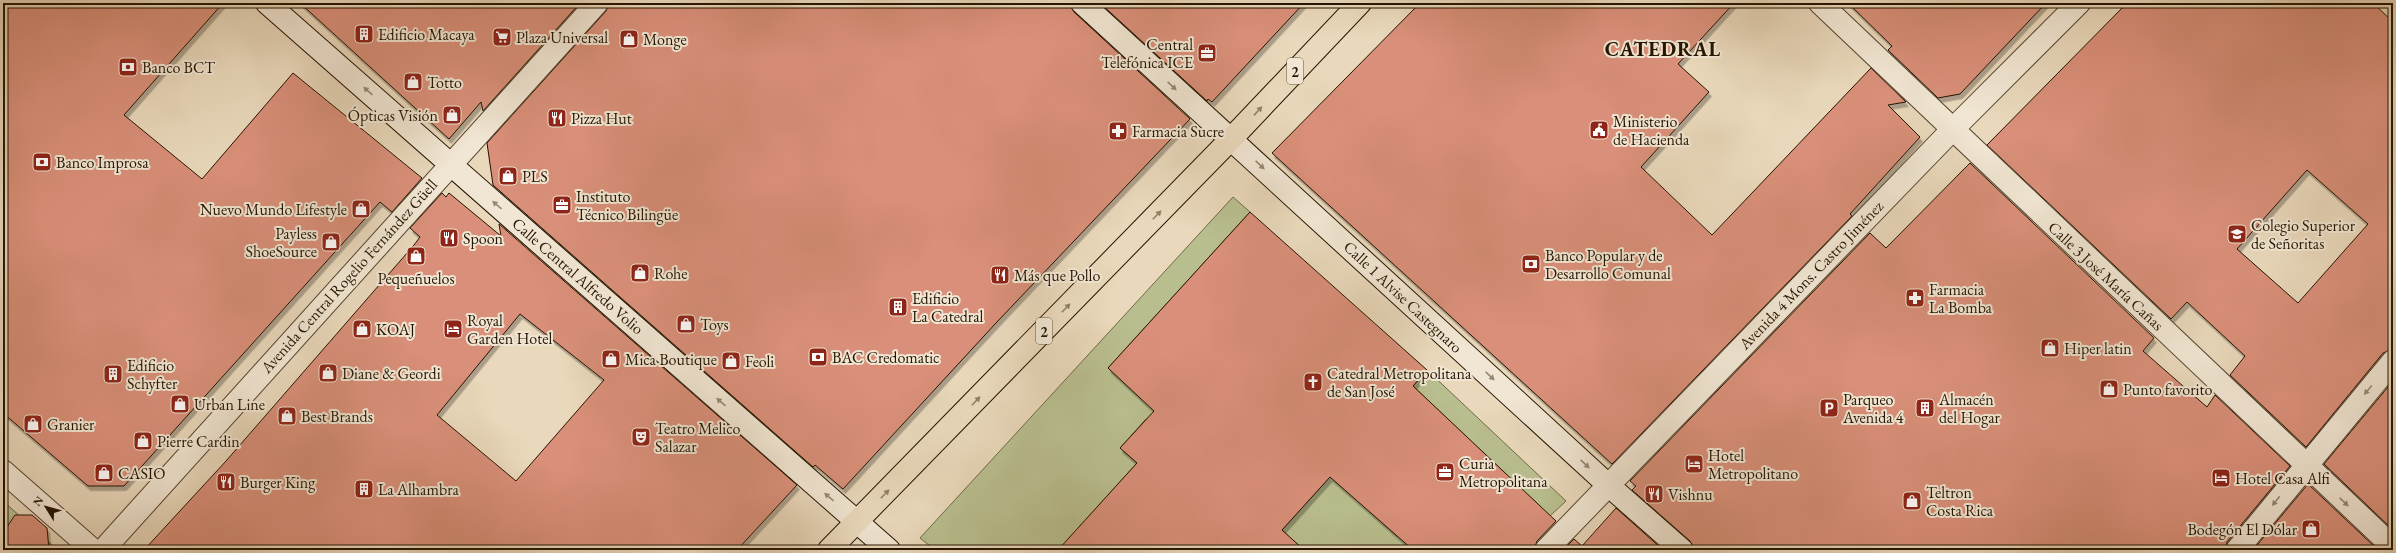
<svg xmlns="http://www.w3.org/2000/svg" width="2396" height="553" font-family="'EB Garamond',serif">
<defs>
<filter id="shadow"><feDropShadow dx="2.5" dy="4.5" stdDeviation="0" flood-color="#0004"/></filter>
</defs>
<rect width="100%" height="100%" fill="#e9d8bb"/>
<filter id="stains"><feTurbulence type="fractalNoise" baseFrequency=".005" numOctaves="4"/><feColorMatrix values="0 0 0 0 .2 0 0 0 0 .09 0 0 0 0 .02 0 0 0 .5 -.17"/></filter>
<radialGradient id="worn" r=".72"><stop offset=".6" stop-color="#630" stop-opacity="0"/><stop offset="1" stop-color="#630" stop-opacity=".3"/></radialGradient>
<g fill="#b9be8e" stroke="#6e6947">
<polygon points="1233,197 1250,212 1108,368 1143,400 1213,379 1145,420 1120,448 1137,463 1058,550 935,550 920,538"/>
<polygon points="1427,370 1566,501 1550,516 1413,386"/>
<polygon points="1365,438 1384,490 1367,509 1398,537 1443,506 1404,550 1304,550 1282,530"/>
<polygon points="3,501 52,545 48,550 3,550"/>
</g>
<g fill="#d98f79" stroke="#241400" fill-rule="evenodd" filter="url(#shadow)">
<polygon points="3,3 223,3 124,115 202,179 293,73 422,178 392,212 380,202 124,486 88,486 3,413"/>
<polygon points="300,3 580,3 483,111 481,102 449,139"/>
<polygon points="609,3 1070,3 1074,12 1190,119 996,323 843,489 815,465 813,467 493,185 487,143 606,11"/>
<polygon points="1100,3 1304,3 1212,102 1208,99 1207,101"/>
<polygon points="1420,3 1734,3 1678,64 1709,92 1641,167 1712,235 1871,68 1906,102 1888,105 1920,137 1850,214 1852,216 1612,464 1272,153"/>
<polygon points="1848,3 2046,3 1960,94 1938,98 1888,50 1892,46"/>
<path d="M 2127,3 L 2373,3 L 2393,22 L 2393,349 L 2383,353 L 2306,447 L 2230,375 L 2245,356 L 2187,302 L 2171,319 L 1987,145 ZM 2307,170 L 2368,224 L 2298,303 L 2237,249 Z"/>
<polygon points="1970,163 2154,338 2143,351 2207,407 2215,395 2290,466 2227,542 2225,550 1694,550 1690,541 1632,490 1636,486 1630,481 1870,233 1886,248"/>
<path d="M 442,193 L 446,197 L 449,193 L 501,236 L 499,224 L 797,485 L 737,550 L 144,550 L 226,461 L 414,245 L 420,237 L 410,228 ZM 520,314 L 604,380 L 516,481 L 437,415 Z"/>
<polygon points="1250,212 1427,370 1413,386 1556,521 1537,541 1534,550 1413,550 1330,477 1282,530 1304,550 1058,550 1137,463 1120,448 1154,411 1108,368"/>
<polygon points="2393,381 2393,530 2324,464"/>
<polygon points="2308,484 2378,550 2253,550"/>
<polygon points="1616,508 1663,550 1563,550 1574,539 1582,546"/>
<polygon points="15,515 32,515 47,528 49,550 3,550 5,530"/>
</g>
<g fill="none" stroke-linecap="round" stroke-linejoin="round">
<defs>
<g id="street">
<polyline points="1820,3 2393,547"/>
<polyline points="3,471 93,550"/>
<polyline points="103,550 597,3"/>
<polyline points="1546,550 1952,130 2079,3"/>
<polyline points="2237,550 2393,361"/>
</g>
<g id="secondary">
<polyline points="267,3 889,550"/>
<polyline points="1082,3 1607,484 1682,550"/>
</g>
<polyline id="highway" points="829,550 1231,139 1360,3"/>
</defs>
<use href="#street" stroke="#55452f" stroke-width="24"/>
<use href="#secondary" stroke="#241400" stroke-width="24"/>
<use href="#highway" stroke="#241400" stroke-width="24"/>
<use href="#street" stroke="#f1e6d3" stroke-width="22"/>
<use href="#secondary" stroke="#f1e6d3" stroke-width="22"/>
<use href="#highway" stroke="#e9d8bb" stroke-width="22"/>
</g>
<defs><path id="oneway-solid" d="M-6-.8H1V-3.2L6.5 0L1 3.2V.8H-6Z"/></defs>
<g fill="#958874">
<use href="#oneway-solid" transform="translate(1172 86) rotate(43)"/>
<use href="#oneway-solid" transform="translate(368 91) rotate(-139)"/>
<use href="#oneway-solid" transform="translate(1260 165) rotate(43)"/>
<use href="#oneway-solid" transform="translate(497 205) rotate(-139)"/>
<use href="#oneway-solid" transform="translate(1490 376) rotate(43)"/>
<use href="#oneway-solid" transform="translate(2368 390) rotate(130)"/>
<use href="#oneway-solid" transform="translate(721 402) rotate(-139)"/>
<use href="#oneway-solid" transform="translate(1585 464) rotate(43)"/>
<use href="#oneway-solid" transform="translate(829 497) rotate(-139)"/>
<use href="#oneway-solid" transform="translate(2276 501) rotate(129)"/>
<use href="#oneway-solid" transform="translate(2344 502) rotate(43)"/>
</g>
<g fill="#908067">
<use href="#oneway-solid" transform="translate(1258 111) rotate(-47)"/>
<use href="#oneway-solid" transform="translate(1157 215) rotate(-46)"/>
<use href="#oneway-solid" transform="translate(1066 308) rotate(-46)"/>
<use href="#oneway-solid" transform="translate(976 401) rotate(-46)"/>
<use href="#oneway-solid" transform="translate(885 494) rotate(-46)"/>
</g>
<defs>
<symbol id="building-square" viewBox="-11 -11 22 22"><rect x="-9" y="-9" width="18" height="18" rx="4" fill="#8f2418" stroke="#f1e6d3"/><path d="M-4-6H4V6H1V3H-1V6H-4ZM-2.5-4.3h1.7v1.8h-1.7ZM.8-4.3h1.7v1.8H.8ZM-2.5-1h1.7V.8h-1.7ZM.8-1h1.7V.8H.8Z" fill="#fff"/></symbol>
<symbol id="supermarket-square" viewBox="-11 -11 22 22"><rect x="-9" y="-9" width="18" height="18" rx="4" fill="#8f2418" stroke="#f1e6d3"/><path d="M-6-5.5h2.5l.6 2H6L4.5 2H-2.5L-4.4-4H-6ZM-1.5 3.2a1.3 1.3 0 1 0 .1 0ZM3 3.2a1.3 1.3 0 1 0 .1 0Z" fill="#fff"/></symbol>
<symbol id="shop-square" viewBox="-11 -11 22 22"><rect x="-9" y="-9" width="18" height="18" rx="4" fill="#8f2418" stroke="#f1e6d3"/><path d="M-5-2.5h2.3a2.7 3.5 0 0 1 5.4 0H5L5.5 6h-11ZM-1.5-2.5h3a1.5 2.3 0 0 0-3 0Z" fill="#fff"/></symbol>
<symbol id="office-square" viewBox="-11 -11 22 22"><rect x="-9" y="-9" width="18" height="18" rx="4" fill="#8f2418" stroke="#f1e6d3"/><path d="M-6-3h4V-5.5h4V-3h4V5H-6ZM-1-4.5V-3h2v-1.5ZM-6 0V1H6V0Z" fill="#fff"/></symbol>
<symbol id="bank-square" viewBox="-11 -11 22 22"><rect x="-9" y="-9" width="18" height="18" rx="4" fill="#8f2418" stroke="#f1e6d3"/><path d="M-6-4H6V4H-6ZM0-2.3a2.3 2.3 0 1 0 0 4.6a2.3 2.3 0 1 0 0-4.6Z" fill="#fff"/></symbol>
<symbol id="restaurant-square" viewBox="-11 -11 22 22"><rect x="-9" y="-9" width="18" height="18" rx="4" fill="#8f2418" stroke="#f1e6d3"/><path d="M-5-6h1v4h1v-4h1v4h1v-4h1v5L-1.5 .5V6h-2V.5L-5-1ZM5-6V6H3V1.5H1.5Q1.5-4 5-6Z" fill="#fff"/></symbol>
<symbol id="civic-square" viewBox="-11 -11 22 22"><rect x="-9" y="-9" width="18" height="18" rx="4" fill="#8f2418" stroke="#f1e6d3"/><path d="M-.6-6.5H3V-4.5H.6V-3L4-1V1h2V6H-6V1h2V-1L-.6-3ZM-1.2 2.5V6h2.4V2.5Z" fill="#fff"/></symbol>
<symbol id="pharmacy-square" viewBox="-11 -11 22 22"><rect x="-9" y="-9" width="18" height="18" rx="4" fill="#8f2418" stroke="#f1e6d3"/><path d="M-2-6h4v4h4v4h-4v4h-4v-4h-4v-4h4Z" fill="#fff"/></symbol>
<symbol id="school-square" viewBox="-11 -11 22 22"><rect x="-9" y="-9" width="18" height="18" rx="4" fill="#8f2418" stroke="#f1e6d3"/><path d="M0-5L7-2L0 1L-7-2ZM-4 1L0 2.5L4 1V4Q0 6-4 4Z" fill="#fff"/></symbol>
<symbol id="hotel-square" viewBox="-11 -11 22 22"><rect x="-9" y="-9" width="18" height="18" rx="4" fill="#8f2418" stroke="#f1e6d3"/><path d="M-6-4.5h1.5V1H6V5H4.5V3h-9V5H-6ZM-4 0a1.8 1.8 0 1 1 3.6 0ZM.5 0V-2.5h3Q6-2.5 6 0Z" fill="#fff"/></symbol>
<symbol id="church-square" viewBox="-11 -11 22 22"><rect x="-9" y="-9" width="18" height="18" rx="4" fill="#8f2418" stroke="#f1e6d3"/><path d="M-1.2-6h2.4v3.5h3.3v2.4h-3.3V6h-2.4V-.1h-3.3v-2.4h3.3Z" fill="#fff"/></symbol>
<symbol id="parking-square" viewBox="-11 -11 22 22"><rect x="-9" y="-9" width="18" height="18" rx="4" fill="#8f2418" stroke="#f1e6d3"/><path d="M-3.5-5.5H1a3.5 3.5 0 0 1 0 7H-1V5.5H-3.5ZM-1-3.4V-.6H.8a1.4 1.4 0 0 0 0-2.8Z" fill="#fff"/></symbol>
<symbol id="theatre-square" viewBox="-11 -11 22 22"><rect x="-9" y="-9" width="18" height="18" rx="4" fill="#8f2418" stroke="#f1e6d3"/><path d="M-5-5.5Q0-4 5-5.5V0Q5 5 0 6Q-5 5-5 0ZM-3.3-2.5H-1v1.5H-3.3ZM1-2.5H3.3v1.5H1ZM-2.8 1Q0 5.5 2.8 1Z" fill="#fff"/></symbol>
</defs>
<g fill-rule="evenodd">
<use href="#building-square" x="353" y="23" width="22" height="22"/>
<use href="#supermarket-square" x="491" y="26" width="22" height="22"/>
<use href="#shop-square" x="618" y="28" width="22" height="22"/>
<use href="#office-square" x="1196" y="42" width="22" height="22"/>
<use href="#bank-square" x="117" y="56" width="22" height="22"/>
<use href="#shop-square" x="402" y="71" width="22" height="22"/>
<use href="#shop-square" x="441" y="104" width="22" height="22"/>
<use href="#restaurant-square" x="546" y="107" width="22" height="22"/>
<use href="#civic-square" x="1588" y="119" width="22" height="22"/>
<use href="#pharmacy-square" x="1107" y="120" width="22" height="22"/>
<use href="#bank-square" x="31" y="151" width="22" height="22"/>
<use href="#shop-square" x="497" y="165" width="22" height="22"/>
<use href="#office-square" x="551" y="194" width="22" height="22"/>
<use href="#shop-square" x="350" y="198" width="22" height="22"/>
<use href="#school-square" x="2226" y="223" width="22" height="22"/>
<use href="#restaurant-square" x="438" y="227" width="22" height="22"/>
<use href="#shop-square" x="320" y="231" width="22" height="22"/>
<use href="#shop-square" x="405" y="245" width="22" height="22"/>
<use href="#bank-square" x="1520" y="253" width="22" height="22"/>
<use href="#shop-square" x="629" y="262" width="22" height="22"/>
<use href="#restaurant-square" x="989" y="264" width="22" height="22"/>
<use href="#pharmacy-square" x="1904" y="287" width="22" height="22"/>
<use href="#building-square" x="887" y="296" width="22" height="22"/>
<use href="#shop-square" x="675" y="313" width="22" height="22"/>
<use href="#shop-square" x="351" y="318" width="22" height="22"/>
<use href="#hotel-square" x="442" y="318" width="22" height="22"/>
<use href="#shop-square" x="2039" y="337" width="22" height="22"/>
<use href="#bank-square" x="807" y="346" width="22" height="22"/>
<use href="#shop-square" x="600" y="348" width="22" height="22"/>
<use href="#shop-square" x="720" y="350" width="22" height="22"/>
<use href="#shop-square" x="317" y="362" width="22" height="22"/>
<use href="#building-square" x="102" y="363" width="22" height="22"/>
<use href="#church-square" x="1302" y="371" width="22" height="22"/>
<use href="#shop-square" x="2098" y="378" width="22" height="22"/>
<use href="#shop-square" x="169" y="393" width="22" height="22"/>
<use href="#parking-square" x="1818" y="397" width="22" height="22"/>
<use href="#building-square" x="1914" y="397" width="22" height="22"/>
<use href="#shop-square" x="276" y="405" width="22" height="22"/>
<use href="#shop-square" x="22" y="413" width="22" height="22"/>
<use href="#theatre-square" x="630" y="426" width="22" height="22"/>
<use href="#shop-square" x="132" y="430" width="22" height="22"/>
<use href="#hotel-square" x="1683" y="453" width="22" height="22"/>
<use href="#office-square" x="1434" y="461" width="22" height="22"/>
<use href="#shop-square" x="93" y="462" width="22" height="22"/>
<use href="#hotel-square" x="2210" y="467" width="22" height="22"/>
<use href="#restaurant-square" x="215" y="471" width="22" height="22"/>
<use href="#building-square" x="353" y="478" width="22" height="22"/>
<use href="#restaurant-square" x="1643" y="483" width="22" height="22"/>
<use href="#shop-square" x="1901" y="490" width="22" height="22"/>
<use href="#shop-square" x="2300" y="518" width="22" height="22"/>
</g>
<g text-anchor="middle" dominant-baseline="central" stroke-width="4" stroke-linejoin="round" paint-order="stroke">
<g fill="#f1e6d3" stroke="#62533f" stroke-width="1">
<rect x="1287" y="58" width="16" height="26" rx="3"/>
<rect x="1036" y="318" width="16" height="26" rx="3"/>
</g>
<g font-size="15" font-weight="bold" fill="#241400">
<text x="1295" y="71">2</text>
<text x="1044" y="331">2</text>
</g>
<g font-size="16" fill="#241400" stroke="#f1e6d3" text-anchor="start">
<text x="378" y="34">Edificio Macaya</text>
<text x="516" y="37">Plaza Universal</text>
<text x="643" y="39">Monge</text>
<text x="1193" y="44" text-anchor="end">Central<tspan x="1193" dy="18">Telefónica ICE</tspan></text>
<text x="142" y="67">Banco BCT</text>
<text x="427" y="82">Totto</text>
<text x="438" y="115" text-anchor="end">Ópticas Visión</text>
<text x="571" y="118">Pizza Hut</text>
<text x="1613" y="121">Ministerio<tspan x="1613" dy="18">de Hacienda</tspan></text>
<text x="1132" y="131">Farmacia Sucre</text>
<text x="56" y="162">Banco Improsa</text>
<text x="522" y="176">PLS</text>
<text x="576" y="196">Instituto<tspan x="576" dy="18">Técnico Bilingüe</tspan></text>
<text x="347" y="209" text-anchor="end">Nuevo Mundo Lifestyle</text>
<text x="2251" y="225">Colegio Superior<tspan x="2251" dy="18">de Señoritas</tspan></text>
<text x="317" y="233" text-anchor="end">Payless<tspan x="317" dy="18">ShoeSource</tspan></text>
<text x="463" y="238">Spoon</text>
<text x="1545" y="255">Banco Popular y de<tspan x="1545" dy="18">Desarrollo Comunal</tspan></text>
<text x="654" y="273">Rohe</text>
<text x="1014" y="275">Más que Pollo</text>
<text x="416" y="278" text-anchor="middle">Pequeñuelos</text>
<text x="1929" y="289">Farmacia<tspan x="1929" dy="18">La Bomba</tspan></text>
<text x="912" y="298">Edificio<tspan x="912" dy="18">La Catedral</tspan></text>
<text x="467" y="320">Royal<tspan x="467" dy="18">Garden Hotel</tspan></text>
<text x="700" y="324">Toys</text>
<text x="376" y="329">KOAJ</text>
<text x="2064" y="348">Hiper latin</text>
<text x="832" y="357">BAC Credomatic</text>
<text x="625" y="359">Mica Boutique</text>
<text x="745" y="361">Feoli</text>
<text x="127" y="365">Edificio<tspan x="127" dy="18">Schyfter</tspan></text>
<text x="342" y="373">Diane &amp; Geordi</text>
<text x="1327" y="373">Catedral Metropolitana<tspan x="1327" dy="18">de San José</tspan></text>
<text x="2123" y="389">Punto favorito</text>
<text x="1843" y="399">Parqueo<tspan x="1843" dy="18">Avenida 4</tspan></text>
<text x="1939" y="399">Almacén<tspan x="1939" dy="18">del Hogar</tspan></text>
<text x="194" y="404">Urban Line</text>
<text x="301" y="416">Best Brands</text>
<text x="47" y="424">Granier</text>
<text x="655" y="428">Teatro Melico<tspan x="655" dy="18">Salazar</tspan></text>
<text x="157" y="441">Pierre Cardin</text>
<text x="1708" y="455">Hotel<tspan x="1708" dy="18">Metropolitano</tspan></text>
<text x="1459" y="463">Curia<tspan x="1459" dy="18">Metropolitana</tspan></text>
<text x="118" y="473">CASIO</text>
<text x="2235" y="478">Hotel Casa Alfi</text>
<text x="240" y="482">Burger King</text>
<text x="378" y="489">La Alhambra</text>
<text x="1926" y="492">Teltron<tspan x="1926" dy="18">Costa Rica</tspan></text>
<text x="1668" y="494">Vishnu</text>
<text x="2297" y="529" text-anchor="end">Bodegón El Dólar</text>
</g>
<g font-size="16" fill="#241400" stroke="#f1e6d3">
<text transform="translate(1811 275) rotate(-46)">Avenida 4 Mons. Castro Jiménez</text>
<text transform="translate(349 276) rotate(-48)">Avenida Central Rogelio Fernández Güell</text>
<text transform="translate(578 276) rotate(41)">Calle Central Alfredo Volio</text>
<text transform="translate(2106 276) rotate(43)">Calle 3 José María Cañas</text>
<text transform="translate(1403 297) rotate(43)">Calle 1 Alvise Castegnaro</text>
</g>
<g font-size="20" font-weight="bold" letter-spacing="1" fill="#241400" stroke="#f1e6d3">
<text x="1663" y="49">CATEDRAL</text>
</g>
</g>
<rect width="2396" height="553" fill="none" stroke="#e9d8bb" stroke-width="16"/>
<rect x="4" y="4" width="2388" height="545" fill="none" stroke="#241400" stroke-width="2"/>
<rect x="8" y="8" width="2380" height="537" fill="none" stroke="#241400"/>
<g transform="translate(46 507) rotate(307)" stroke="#f1e6d3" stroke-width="3" paint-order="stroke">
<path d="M0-3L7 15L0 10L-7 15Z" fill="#241400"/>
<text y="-6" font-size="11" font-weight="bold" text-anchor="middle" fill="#241400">N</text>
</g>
<rect width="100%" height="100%" filter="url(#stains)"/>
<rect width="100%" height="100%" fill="url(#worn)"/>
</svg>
